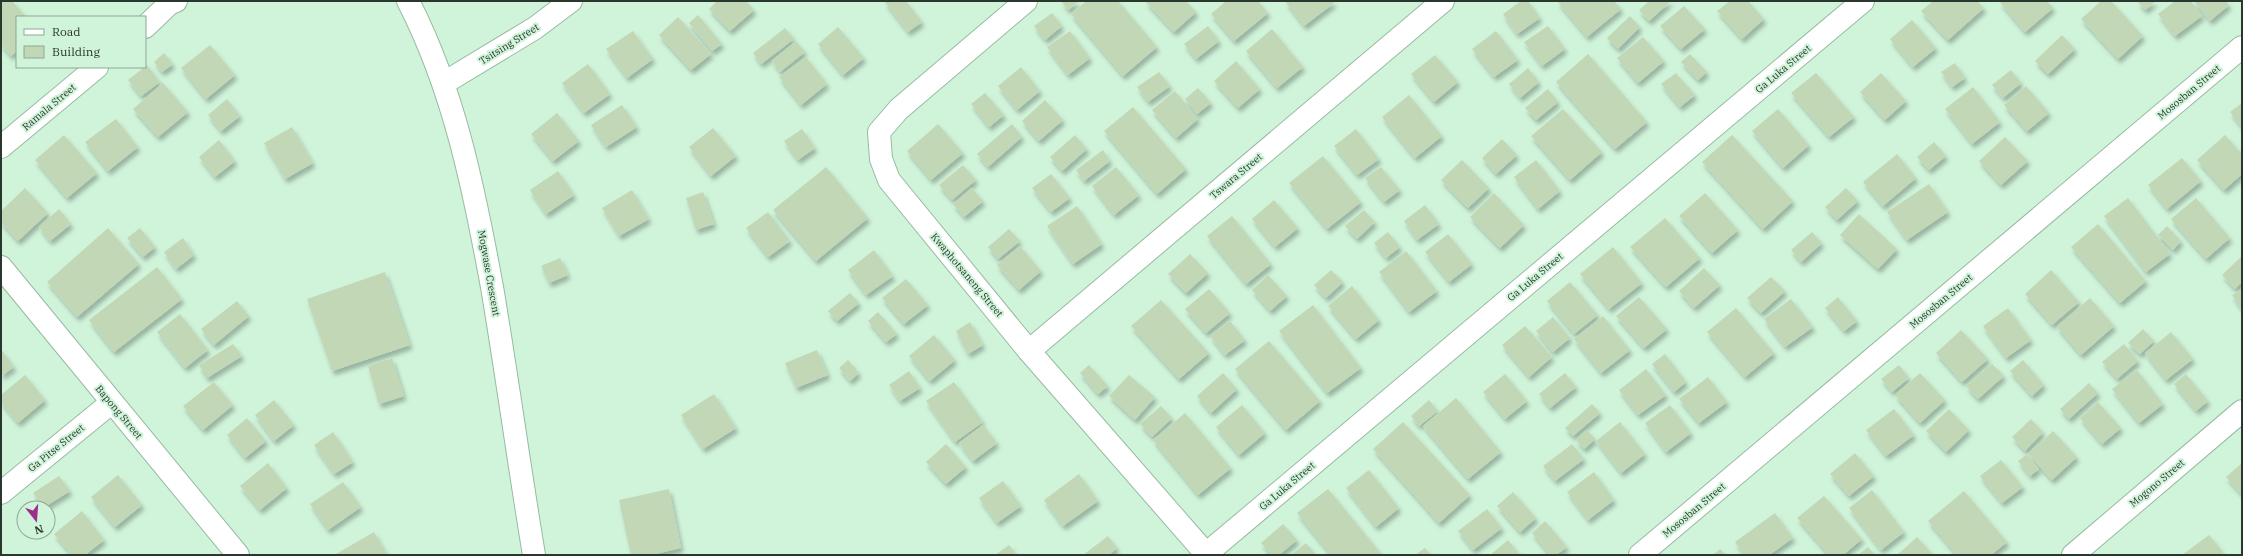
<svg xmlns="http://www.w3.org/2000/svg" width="2243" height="556" font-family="'IBM Plex Serif',serif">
<defs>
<filter id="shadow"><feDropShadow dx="2.5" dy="4.5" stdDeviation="2" flood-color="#0004"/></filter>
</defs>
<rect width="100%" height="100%" fill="#d0f4da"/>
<g fill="#c2d7b6" filter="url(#shadow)">
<polygon points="1,1 12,1 26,17 17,17 17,51 11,56 1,45"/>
<polygon points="717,1 746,1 754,10 730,31 709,9"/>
<polygon points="884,1 906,1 922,22 908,32"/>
<polygon points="1061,1 1079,1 1068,10"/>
<polygon points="1086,1 1118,1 1157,47 1123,76 1071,14"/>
<polygon points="1145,1 1186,1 1196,12 1174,32"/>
<polygon points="1226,1 1258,1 1268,13 1234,41 1211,14"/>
<polygon points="1285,1 1333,1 1334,3 1304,26"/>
<polygon points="1521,1 1528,1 1540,18 1517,34 1503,14"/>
<polygon points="1557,1 1614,1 1621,9 1587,37"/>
<polygon points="1649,1 1671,1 1649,21 1639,10"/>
<polygon points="1730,1 1748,1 1764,19 1742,39 1717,11"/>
<polygon points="1933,1 1977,1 1984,8 1948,40 1921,11"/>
<polygon points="1999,1 2047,1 2053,8 2025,32"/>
<polygon points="2101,1 2111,1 2143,36 2118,59 2081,19"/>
<polygon points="2137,1 2156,1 2145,10"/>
<polygon points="2175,1 2191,1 2202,16 2175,36 2158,14"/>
<polygon points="2194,1 2226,1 2229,5 2210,21"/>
<polygon points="1684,6 1705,29 1681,49 1660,26"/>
<polygon points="1052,13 1062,26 1045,40 1034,26"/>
<polygon points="698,15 722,44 712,51 689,23"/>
<polygon points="1630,16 1640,27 1618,49 1607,38"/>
<polygon points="678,17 711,54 691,70 659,35"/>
<polygon points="1912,20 1936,48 1913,67 1890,39"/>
<polygon points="1208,26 1219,41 1196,59 1184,44"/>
<polygon points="1548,26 1565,49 1542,66 1524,42"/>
<polygon points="838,27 864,58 843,75 818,44"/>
<polygon points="785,28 794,39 761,64 753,53"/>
<polygon points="1272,29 1303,67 1277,88 1246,51"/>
<polygon points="633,31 653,59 627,78 606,49"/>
<polygon points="1070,31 1090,58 1068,75 1047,47"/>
<polygon points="1496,31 1518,60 1494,77 1472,49"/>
<polygon points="2062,35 2075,49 2048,74 2035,61"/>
<polygon points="1643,37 1664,61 1638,83 1617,58"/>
<polygon points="796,41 805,52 780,72 772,61"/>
<polygon points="210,45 235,75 206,99 181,68"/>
<polygon points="164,53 173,64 162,72 154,62"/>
<polygon points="1588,54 1647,122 1615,149 1556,82"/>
<polygon points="1690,54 1707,72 1698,80 1681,62"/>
<polygon points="1435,55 1458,82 1434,102 1411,74"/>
<polygon points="806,57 827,84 801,105 779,77"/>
<polygon points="1236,61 1260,89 1238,108 1214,81"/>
<polygon points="1955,63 1965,78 1952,87 1941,72"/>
<polygon points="588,64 610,94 584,113 562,83"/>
<polygon points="147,65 160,82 141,96 128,80"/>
<polygon points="1021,67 1040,91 1017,110 998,86"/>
<polygon points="1528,68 1539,82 1520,98 1509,84"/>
<polygon points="2011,70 2021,83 2003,98 1992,85"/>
<polygon points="1159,72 1170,86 1148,102 1137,87"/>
<polygon points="1676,73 1695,95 1680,107 1661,84"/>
<polygon points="1816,73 1854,117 1829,137 1791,93"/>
<polygon points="1881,73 1906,101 1885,120 1860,92"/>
<polygon points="163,83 188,112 158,137 133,109"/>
<polygon points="2026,86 2049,113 2027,131 2004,105"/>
<polygon points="1973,87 2000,122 1972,144 1945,109"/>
<polygon points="1198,88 1211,103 1197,114 1185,99"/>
<polygon points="1548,89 1558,102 1536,120 1525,108"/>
<polygon points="1175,91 1198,119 1176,138 1152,110"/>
<polygon points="985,93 1004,115 989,127 971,104"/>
<polygon points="1409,95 1442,136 1415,158 1382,117"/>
<polygon points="227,99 240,116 221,131 208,115"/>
<polygon points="1045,100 1063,120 1039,141 1022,121"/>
<polygon points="2242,103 2242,127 2230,112"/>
<polygon points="622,105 637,127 606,147 591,125"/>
<polygon points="1133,107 1186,169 1157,194 1104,131"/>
<polygon points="1563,109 1602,152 1570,180 1531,136"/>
<polygon points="1778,109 1809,145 1783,168 1752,131"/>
<polygon points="557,113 579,141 553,161 531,134"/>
<polygon points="116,119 138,147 108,171 85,142"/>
<polygon points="938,124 963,153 931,180 907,151"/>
<polygon points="1012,124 1022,137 988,167 977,154"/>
<polygon points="292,127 313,163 285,179 264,143"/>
<polygon points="713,128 736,156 711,176 689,147"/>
<polygon points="802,129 815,148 798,160 784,141"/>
<polygon points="1356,129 1379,159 1357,175 1334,146"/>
<polygon points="64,135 97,173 67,198 35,160"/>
<polygon points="1075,135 1087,149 1062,171 1050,157"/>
<polygon points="1732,135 1793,201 1763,229 1702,162"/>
<polygon points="2225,135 2242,154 2242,174 2224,190 2197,160"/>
<polygon points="2005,137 2028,161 2001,185 1979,161"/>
<polygon points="1502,139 1517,155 1496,174 1482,158"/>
<polygon points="219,140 235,161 215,177 199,157"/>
<polygon points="1934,142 1946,156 1929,170 1917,157"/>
<polygon points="1103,150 1110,161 1084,181 1076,170"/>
<polygon points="1897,154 1916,178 1883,206 1863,182"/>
<polygon points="1323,156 1361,202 1327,229 1289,183"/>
<polygon points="2182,158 2201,181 2167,209 2148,185"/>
<polygon points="1462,160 1489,188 1468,208 1441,180"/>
<polygon points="1536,160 1560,191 1538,209 1514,177"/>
<polygon points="963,165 976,180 952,200 939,185"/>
<polygon points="826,167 868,218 816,261 773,210"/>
<polygon points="1116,167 1139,195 1114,215 1092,186"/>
<polygon points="1381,167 1400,190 1384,202 1365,178"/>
<polygon points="558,171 574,195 546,214 530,190"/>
<polygon points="1051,174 1070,198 1051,212 1032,188"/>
<polygon points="1929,184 1948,212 1907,240 1887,212"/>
<polygon points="25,188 48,213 18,241 1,222 1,211"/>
<polygon points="972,188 983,201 964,217 953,204"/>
<polygon points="1846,188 1858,201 1837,220 1825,207"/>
<polygon points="632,190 649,219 619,236 602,208"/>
<polygon points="703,192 714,224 696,230 686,198"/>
<polygon points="1494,193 1524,225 1500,248 1470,217"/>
<polygon points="1705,193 1738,230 1712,253 1679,216"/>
<polygon points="2128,198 2170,254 2146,272 2104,216"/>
<polygon points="2196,198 2230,238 2206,259 2171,219"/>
<polygon points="1274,200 1298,228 1275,247 1252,219"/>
<polygon points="1425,205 1439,224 1417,240 1404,221"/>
<polygon points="1077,206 1102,244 1073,264 1047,226"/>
<polygon points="59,209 71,224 50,241 39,227"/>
<polygon points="1364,210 1375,222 1357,239 1345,226"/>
<polygon points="768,212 790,241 768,257 746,228"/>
<polygon points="1859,214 1897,249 1878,269 1840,235"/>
<polygon points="1232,216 1271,264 1246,284 1207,236"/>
<polygon points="1665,218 1700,258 1666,287 1630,247"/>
<polygon points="2098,224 2146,281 2120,303 2071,247"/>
<polygon points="2167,226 2181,241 2173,250 2158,235"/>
<polygon points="108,228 139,264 77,317 47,282"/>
<polygon points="140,228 155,247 143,257 127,238"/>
<polygon points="1009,229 1020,241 998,259 988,247"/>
<polygon points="1388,232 1400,247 1386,258 1374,243"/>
<polygon points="1812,232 1822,243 1801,262 1791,250"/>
<polygon points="1448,234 1472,264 1449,282 1425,252"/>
<polygon points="183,238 194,255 176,269 164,252"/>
<polygon points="1020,246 1041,271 1019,290 997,265"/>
<polygon points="1613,247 1642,283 1609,309 1580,274"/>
<polygon points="874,250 893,276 866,295 848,270"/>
<polygon points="1406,251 1437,291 1409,312 1379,272"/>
<polygon points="1190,254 1208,273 1186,293 1168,274"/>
<polygon points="2242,256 2242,282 2235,289 2222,275"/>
<polygon points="560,258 568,275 549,283 541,266"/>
<polygon points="157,267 182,299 114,352 89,320"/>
<polygon points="1704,268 1720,285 1694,308 1679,291"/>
<polygon points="1331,270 1343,282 1326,298 1314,285"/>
<polygon points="2051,270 2079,302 2052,325 2025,294"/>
<polygon points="385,272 410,345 332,371 307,299"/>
<polygon points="1268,275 1287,296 1270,311 1252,290"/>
<polygon points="1771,277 1785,291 1761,313 1747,298"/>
<polygon points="906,279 928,305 904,324 882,298"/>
<polygon points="1570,282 1598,315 1574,334 1547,301"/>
<polygon points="1352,286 1379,320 1356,339 1328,306"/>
<polygon points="1209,289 1230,313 1206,333 1185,309"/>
<polygon points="2242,289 2242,310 2232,295"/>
<polygon points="850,293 859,303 837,321 828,311"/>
<polygon points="1639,297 1667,329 1644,348 1616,316"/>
<polygon points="1838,297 1857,321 1844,331 1825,308"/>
<polygon points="2090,298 2114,326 2081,355 2057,327"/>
<polygon points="1791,299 1813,327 1785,347 1764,319"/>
<polygon points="1161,300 1209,353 1179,379 1131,326"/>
<polygon points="237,301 249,316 214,345 201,329"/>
<polygon points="1313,305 1361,368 1327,393 1279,331"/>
<polygon points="1736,308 1774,353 1745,377 1707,332"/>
<polygon points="2008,308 2031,340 2006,358 1983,326"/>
<polygon points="878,312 897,334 886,342 868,321"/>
<polygon points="180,314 208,350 185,368 157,332"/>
<polygon points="1603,316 1630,350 1601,373 1574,339"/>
<polygon points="1553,317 1570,338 1553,352 1536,331"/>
<polygon points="1230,321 1245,340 1225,355 1210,336"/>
<polygon points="970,322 983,345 968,354 956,331"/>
<polygon points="1525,326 1552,357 1529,377 1502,345"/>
<polygon points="2143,329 2154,341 2140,354 2128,343"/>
<polygon points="1961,330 1988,359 1962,382 1936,353"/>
<polygon points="2171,332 2193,359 2166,380 2145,353"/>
<polygon points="934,335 955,360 930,381 909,356"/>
<polygon points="1269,341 1320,401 1286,430 1235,369"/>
<polygon points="233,344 242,356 207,378 199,365"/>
<polygon points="2124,344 2138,361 2117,379 2102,362"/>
<polygon points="1,349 14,367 1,376"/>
<polygon points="817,350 828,375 796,388 785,363"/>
<polygon points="1665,354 1686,382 1674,392 1652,364"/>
<polygon points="392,358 404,396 379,404 368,366"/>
<polygon points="848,360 859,373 850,381 839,368"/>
<polygon points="2023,360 2044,385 2032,396 2010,371"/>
<polygon points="1992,364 2004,376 1978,399 1966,386"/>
<polygon points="1089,365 1108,386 1098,394 1080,373"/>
<polygon points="1899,365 1909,378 1892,392 1881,379"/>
<polygon points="1646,369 1666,395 1638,415 1619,390"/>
<polygon points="2137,370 2163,404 2139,423 2112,389"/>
<polygon points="909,371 920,388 900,401 889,385"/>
<polygon points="1223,373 1237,389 1211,413 1197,396"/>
<polygon points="1565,373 1576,387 1550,408 1539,394"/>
<polygon points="1920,373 1945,400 1920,423 1895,395"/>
<polygon points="1505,374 1527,401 1505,419 1483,392"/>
<polygon points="2186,374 2208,401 2196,411 2174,384"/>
<polygon points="25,375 45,400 18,423 1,402 1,395"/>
<polygon points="1129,375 1155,397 1135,420 1109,396"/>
<polygon points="1708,377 1727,402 1699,423 1679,399"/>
<polygon points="214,382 233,405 203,430 183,406"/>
<polygon points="954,382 983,422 955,442 926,401"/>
<polygon points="2089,383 2098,393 2069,419 2060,409"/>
<polygon points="714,394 736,428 703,449 681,415"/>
<polygon points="1456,398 1501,452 1468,479 1423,426"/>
<polygon points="274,400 294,425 274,441 255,415"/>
<polygon points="1429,400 1438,411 1419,426 1411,416"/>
<polygon points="2098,402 2121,428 2102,444 2080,418"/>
<polygon points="1592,404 1600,413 1573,436 1565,428"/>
<polygon points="1242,405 1265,433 1239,455 1216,427"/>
<polygon points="1670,405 1691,433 1666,452 1645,423"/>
<polygon points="1161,406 1172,418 1152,437 1140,424"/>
<polygon points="1894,409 1914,435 1886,456 1866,430"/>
<polygon points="1949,409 1969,430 1946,452 1926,431"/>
<polygon points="1185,413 1231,468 1198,495 1153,440"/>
<polygon points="247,418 266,441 245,458 227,435"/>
<polygon points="2031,419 2043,432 2025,451 2012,437"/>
<polygon points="1403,422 1470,495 1439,523 1373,449"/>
<polygon points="1620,422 1645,454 1621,473 1596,441"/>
<polygon points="983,425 997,443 973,461 959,443"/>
<polygon points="1587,430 1595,439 1584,449 1576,440"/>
<polygon points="2053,431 2077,457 2052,480 2028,454"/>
<polygon points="333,432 353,462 334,474 314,445"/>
<polygon points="946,444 966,467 946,484 926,462"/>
<polygon points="1572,444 1584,459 1555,481 1543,466"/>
<polygon points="1855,453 1874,476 1849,496 1830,474"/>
<polygon points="2027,454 2039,469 2030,476 2018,461"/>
<polygon points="2001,460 2023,487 2002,503 1980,476"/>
<polygon points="268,463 287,488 260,510 240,486"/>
<polygon points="2242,463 2242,495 2226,477"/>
<polygon points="1369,470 1399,508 1376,527 1346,488"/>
<polygon points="1594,472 1614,500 1588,520 1567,492"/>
<polygon points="1079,474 1098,501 1063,526 1044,500"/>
<polygon points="118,475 142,505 115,527 91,497"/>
<polygon points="59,476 70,491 43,508 33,493"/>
<polygon points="1003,481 1021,506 997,523 979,498"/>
<polygon points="343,482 361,507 328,530 310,504"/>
<polygon points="669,489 681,548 651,555 631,555 619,500"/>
<polygon points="1328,489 1382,555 1331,555 1297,513"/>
<polygon points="1872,490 1904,532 1881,550 1849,508"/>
<polygon points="1964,491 2007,542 1991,555 1957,555 1928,521"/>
<polygon points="1513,492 1536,518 1520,532 1497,506"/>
<polygon points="1824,496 1862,539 1843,555 1829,555 1797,518"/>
<polygon points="1487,509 1502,528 1473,550 1458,531"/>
<polygon points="82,511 104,540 85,555 72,555 54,534"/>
<polygon points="1775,513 1793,538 1769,555 1744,555 1735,542"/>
<polygon points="1545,521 1567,547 1556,555 1550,555 1532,533"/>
<polygon points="1283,524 1297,540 1279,555 1272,555 1261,543"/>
<polygon points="374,532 387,555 337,555 336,554"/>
<polygon points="2209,535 2225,555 2182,555"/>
<polygon points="1108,536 1117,548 1109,555 1083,555"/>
<polygon points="1917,537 1933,555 1897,555"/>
<polygon points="1508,540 1520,555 1490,555"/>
<polygon points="1306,543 1316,555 1291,555"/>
<polygon points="1009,545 1017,555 995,555"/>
<polygon points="1868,547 1875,555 1858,555"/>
<polygon points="1425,548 1431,555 1415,555"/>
<polygon points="1720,549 1726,555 1713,555"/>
</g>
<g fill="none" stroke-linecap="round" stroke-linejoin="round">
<defs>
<g id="street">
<path d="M 408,1 C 454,90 474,189 492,287 C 507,376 519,465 534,555"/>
<polyline points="1026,1 899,109 879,132 881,159 889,180 1029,351 1207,555"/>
<polyline points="145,27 169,4 176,1"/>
<polyline points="444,83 535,28 571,1"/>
<polyline points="1,147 97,67"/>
<polyline points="1,267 238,555"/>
<polyline points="1029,351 1443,1"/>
<polyline points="1,493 111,403"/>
<polyline points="1206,554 1863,1"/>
<polyline points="1640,555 2242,47"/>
<polyline points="2073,555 2242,411"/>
</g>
</defs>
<use href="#street" stroke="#98baa2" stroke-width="24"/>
<use href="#street" stroke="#fff" stroke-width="22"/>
</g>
<g text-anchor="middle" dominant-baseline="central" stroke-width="4" stroke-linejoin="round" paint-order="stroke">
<g font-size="10" fill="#2a372e" stroke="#d0f4da">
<text transform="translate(509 44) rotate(-32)">Tsitsing Street</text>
<text transform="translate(1783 69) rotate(-40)">Ga Luka Street</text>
<text transform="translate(2189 92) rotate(-40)">Mososban Street</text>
<text transform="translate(49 107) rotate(-40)">Ramala Street</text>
<text transform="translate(1236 176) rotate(-40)">Tswara Street</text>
<text transform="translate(489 273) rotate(80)">Mogwase Crescent</text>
<text transform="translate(967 275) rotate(50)">Kwaphotsaneng Street</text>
<text transform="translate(1535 277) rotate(-40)">Ga Luka Street</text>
<text transform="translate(1941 301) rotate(-40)">Mososban Street</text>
<text transform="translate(119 412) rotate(50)">Bapong Street</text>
<text transform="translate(56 448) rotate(-39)">Ga Pitse Street</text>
<text transform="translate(2157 483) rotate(-40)">Mogono Street</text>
<text transform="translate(1287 486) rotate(-40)">Ga Luka Street</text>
<text transform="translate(1694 510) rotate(-40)">Mososban Street</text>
</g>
</g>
<rect width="2243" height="556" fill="none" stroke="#2a372e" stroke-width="4"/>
<rect x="16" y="16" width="130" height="52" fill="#d0f4da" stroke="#8ea895"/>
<rect x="24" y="29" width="20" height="6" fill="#ffffff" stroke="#8ea895"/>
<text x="52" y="36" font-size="12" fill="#2a372e">Road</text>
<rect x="24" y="46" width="20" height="12" fill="#c2d7b6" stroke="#8ea895"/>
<text x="52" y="56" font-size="12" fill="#2a372e">Building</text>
<g transform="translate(36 520) rotate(163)"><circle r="19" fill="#d0f4da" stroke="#8ea895"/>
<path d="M0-3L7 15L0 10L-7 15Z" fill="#9d2e8d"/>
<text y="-6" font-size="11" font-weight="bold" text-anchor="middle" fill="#2a372e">N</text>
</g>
</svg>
